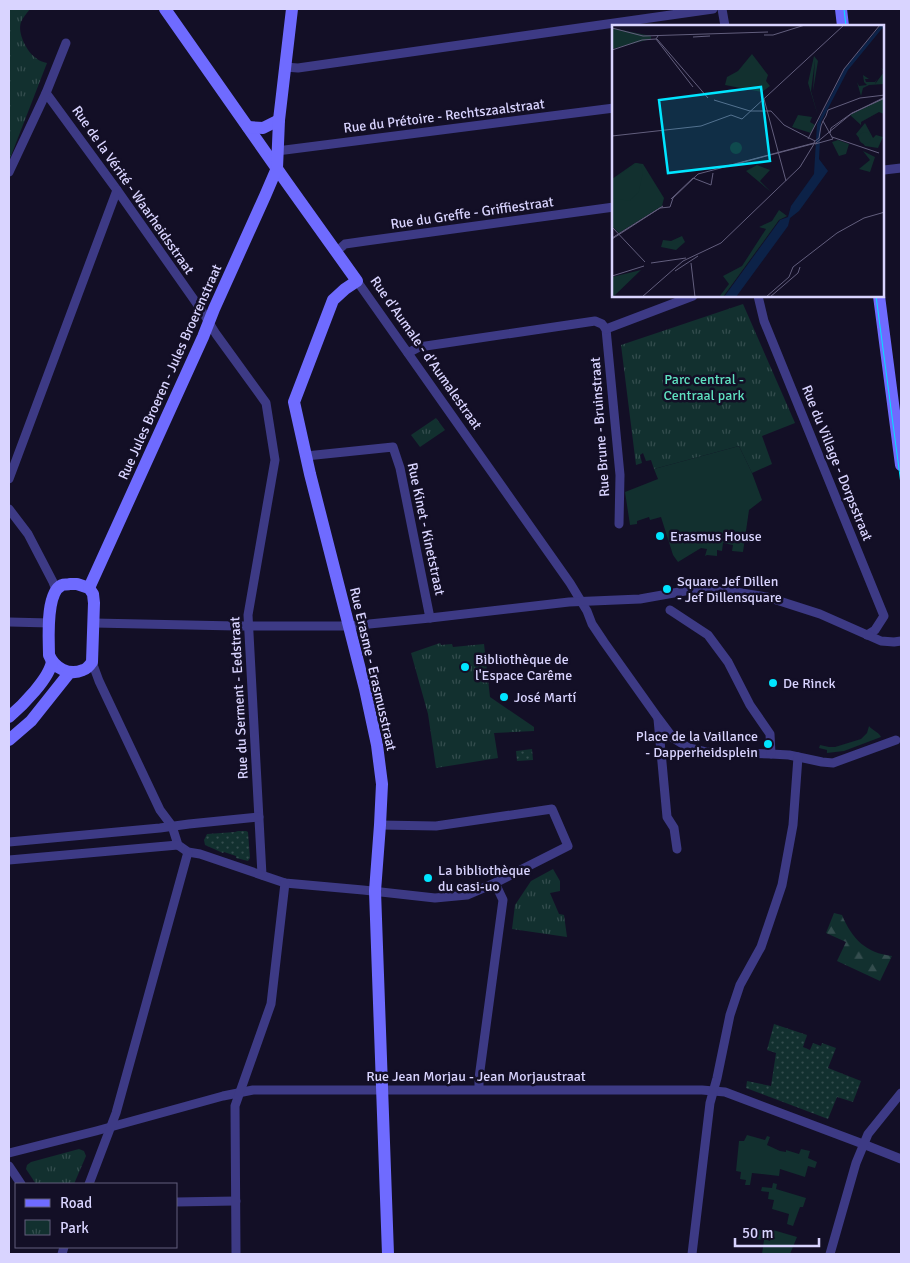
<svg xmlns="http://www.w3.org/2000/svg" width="910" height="1263" font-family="Signika,sans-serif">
<defs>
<pattern id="grass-dots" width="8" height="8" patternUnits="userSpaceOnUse" patternTransform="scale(1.25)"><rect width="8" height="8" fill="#12302f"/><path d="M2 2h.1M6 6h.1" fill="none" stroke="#344d4e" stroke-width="1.8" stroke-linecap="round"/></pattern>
<pattern id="forest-firs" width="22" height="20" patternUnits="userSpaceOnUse" patternTransform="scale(1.25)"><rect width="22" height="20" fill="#12302f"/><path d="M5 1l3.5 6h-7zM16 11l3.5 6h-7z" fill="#344d4e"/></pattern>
<pattern id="park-tufts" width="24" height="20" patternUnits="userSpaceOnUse" patternTransform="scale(1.25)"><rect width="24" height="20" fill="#12302f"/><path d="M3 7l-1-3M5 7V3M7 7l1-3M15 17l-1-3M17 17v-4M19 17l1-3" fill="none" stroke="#344d4e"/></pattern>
</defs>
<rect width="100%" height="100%" fill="#130f26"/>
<g fill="url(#grass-dots)">
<polygon points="532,749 533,760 517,761 516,751"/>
<polygon points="238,831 246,831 248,832 250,858 248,861 236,858 236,856 224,852 223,853 205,845 204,840 207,834 235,832"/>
<polygon points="774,1024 807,1035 803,1047 810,1050 813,1043 821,1046 822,1043 836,1048 828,1068 861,1081 853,1102 837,1097 828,1119 746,1088 747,1081 771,1086 776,1053 767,1050"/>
</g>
<path fill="url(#forest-firs)" d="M 834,913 L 842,915 C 852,939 866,953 892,956 L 880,981 L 837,961 L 846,942 L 826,933 Z"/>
<g fill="url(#park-tufts)">
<path d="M 9,9 L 30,9 C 27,13 23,17 21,22 C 17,33 27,52 36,58 C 39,61 43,62 47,63 L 9,161 Z"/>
<polygon points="743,304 795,423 762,436 772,464 752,473 739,446 654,469 651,460 646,461 643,453 640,455 642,463 636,465 621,345"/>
<polygon points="436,418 445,430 420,447 411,435"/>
<polygon points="440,643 441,645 452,644 453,647 484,644 490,697 534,727 534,731 494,733 498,758 436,768 428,714 411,653"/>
<polygon points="553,869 560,881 560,891 550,893 559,914 564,915 567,937 512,929 515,905 531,881"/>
<polygon points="79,1149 84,1151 86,1156 74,1184 36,1184 26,1169 27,1165 31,1162"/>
</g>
<g fill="#12302f">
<polygon points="739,446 752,473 762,500 749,510 743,552 732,551 733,545 723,543 722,551 717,550 717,556 707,555 705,556 707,549 701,548 678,562 673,555 661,517 650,520 649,517 637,521 637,524 630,525 625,492 658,479 654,469"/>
<path d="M 869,726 C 872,730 879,732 881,737 L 844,751 L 827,753 L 827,750 L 819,748 L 820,745 L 829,747 L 835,747 L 861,739 L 867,733 Z"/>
<polygon points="747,1135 765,1140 767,1136 770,1137 767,1145 780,1151 786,1152 786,1150 799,1154 801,1149 810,1151 808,1158 817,1162 815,1168 808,1166 805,1177 780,1169 779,1176 752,1173 750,1185 745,1185 746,1180 740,1179 741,1172 736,1171 739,1141 744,1141"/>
<polygon points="773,1183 777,1184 776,1189 806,1198 803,1207 800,1207 793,1226 787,1224 789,1214 772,1209 774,1200 768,1199 769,1192 761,1191 762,1187 772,1188"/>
<polygon points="746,1228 767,1231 765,1239 770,1241 773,1230 797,1237 790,1254 762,1254 764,1240 745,1238"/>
</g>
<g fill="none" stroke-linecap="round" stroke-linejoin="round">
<g stroke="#3d3a85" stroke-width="9">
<polyline points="722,9 725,26"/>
<polyline points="285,67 298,68 713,9"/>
<polyline points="46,93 117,190 202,311 216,334 266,403 275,460 248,615 262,875"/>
<polyline points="277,151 614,108"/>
<polyline points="884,170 901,168"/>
<polyline points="9,172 46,93 66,43"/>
<polyline points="336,252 345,244 366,241 614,207"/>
<polyline points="357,281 570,583 587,611 592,624 604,642 658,718 673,738 689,748 706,752 771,754 789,755 822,762 833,763 896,740"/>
<polyline points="758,296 764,321 884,616 875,630 867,635"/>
<polyline points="606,329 620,475 619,524"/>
<polyline points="606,329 693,296"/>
<polyline points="408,353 419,347 595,321 602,324 606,329"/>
<polyline points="306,456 393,447 400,468 430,618"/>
<polyline points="9,479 117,190"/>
<polyline points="9,509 28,534 53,582 56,590"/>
<polyline points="670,610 708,635 728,662 750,705 770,734 771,754"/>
<polyline points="9,622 50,623"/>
<polyline points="94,623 236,626 349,626 430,618 569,602 640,599 696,589 729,591 767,597 820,614 881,641 894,642 901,641"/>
<polyline points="92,662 99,681 160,810 172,826 178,845 188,852 200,854 285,883 363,890 435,898 467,895 495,883 568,846 552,809 436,826 380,825"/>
<polyline points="658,719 667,817 674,828 677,849"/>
<polyline points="9,842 160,828 189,824 259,817"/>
<polyline points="9,860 178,845"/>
<polyline points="479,1089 479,1078 503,900 495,883"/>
<polyline points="9,1153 96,1131 223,1096 253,1090 702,1090 725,1092 863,1144 901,1159"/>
<polyline points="9,1166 21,1184"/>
<polyline points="89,1184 116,1113 188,852"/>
<polyline points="176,1202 236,1201"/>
<polyline points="62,1254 64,1247"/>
<polyline points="236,1254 235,1106 271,1004 285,883"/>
<polyline points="692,1254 710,1103 717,1078 730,1015 740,985 761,947 782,885 793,825 798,757"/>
<polyline points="830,1254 856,1163 868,1134 901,1093"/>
</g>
<g stroke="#6f6bff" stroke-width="12">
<polyline points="165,9 287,183 357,281 345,289 333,300 294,402 310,474 365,689 377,745 382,784 380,825 375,891 388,1254"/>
<polyline points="841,9 843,26"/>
<polyline points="248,127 263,128 279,120"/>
<polyline points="879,296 901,465"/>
<path d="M 70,584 L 77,584 L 89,588 L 93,594 L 94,603 L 92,662 C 90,665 87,669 83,670 C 69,676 54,668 49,655 C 49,640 45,593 62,585 C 64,584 67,585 70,584 Z"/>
<polyline points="89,588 203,337 214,309 265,196 277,168 279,120 292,9"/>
<path d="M 9,717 C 22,706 50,678 52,661"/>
<polyline points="9,740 31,721 70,672"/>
</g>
<g stroke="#00e5ff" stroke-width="1">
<polyline points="844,9 846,26"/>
<polyline points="876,296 901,484"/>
</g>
</g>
<g fill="#00e5ff" stroke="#130f26" stroke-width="2">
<circle cx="660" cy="536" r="5"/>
<circle cx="667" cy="589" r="5"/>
<circle cx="465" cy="667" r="5"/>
<circle cx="773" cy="683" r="5"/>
<circle cx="504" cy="697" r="5"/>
<circle cx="768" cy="744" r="5"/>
<circle cx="428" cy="878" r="5"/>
</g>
<g text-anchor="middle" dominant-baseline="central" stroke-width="5" stroke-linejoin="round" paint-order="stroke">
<g font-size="14" fill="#d9d4ff" stroke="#130f26">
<text transform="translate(444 116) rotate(-7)">Rue du Prétoire - Rechtszaalstraat</text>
<text transform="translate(133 190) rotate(55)">Rue de la Vérité - Waarheidsstraat</text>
<text transform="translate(472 213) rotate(-8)">Rue du Greffe - Griffiestraat</text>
<text transform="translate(426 353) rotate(55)">Rue d'Aumale - d'Aumalestraat</text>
<text transform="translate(170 372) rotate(-66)">Rue Jules Broeren - Jules Broerenstraat</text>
<text transform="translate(600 427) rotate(-94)">Rue Brune - Bruinstraat</text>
<text transform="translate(837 463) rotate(68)">Rue du Village - Dorpsstraat</text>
<text transform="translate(426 529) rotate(78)">Rue Kinet - Kinetstraat</text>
<text transform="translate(373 669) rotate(77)">Rue Erasme - Erasmusstraat</text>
<text transform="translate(239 698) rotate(-93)">Rue du Serment - Eedstraat</text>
<text x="476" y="1076">Rue Jean Morjau - Jean Morjaustraat</text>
</g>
<g font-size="14" fill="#5fe0c0" stroke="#130f26">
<text x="704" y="379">Parc central -<tspan x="704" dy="16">Centraal park</tspan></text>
</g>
<g font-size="14" fill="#d9d4ff" stroke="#130f26" text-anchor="start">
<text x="670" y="536">Erasmus House</text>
<text x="677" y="581">Square Jef Dillen<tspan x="677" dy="16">- Jef Dillensquare</tspan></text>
<text x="475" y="659">Bibliothèque de<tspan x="475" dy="16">l'Espace Carême</tspan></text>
<text x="783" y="683">De Rinck</text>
<text x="514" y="697">José Martí</text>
<text x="758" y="736" text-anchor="end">Place de la Vaillance<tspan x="758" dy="16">- Dapperheidsplein</tspan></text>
<text x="438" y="870">La bibliothèque<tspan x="438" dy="16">du casi-uo</tspan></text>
</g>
</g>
<g transform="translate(612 25)">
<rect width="272" height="272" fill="#130f26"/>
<path d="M 269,43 L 272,45 L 272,59 L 257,60 L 251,63 L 249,71 L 245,57 L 247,61 L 255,60 L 252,57 L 251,50 L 257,54 L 253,54 L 254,57 L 263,57 L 265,54 L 263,59 L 272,47 Z" fill="#12302f"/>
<path d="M 202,31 L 206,36 L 201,66 L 203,35 L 199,66 L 206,91 L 196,58 Z" fill="#12302f"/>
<path d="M 186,90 L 200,92 L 198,97 L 203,100 L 199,108 L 180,102 Z" fill="#12302f"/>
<path d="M 0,3 L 39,11 L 39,14 L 0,24 ZM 140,29 L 156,50 L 154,56 L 158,61 L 150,67 L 113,60 L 115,52 L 126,46 ZM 253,98 L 261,113 L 264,110 L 271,112 L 266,123 L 253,121 L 244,109 ZM 226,115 L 237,119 L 234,129 L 227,131 L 220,117 ZM118 123a6 6 0 1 1 12 0a6 6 0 1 1-12 0ZM 251,126 L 263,132 L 258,147 L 247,144 L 258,135 ZM 23,138 L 31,139 L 52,173 L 50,181 L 7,208 L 0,201 L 0,154 ZM 145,140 L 158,145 L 148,156 L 159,167 L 134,146 ZM 167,185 L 175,191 L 167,195 L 111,272 L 107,272 L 117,259 L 111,251 L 130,241 L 154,204 L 147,202 L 160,196 ZM 70,211 L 73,217 L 64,225 L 49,222 L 51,215 L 59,216 ZM 29,245 L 1,272 L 0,272 L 0,252 Z" fill="#12302f"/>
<path d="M 272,73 L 272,89 L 267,87 L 249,97 L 249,100 L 238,90 ZM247 113a6 6 0 1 1 12 0a6 6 0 1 1-12 0ZM 24,138 L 28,139 L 31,147 L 27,166 L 18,176 L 0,173 L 0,155 Z" fill="#12302f"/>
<path d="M 269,0 L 272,1 L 236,45 L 209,97 L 207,134 L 216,146 L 187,186 L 178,193 L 176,201 L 124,272 L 112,272 L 168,195 L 176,192 L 179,181 L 202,149 L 205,99 L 233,43 Z" fill="#0c2248"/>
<path fill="none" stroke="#625e7d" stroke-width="1" d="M 0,3 L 31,11 L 156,7M 152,10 L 161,10 L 193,0M 81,12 L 98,11M 44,14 L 81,62M 45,14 L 96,73M 0,25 L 30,15 L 44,14 L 46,11M 0,63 L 0,82M 152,74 L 174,156M 102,75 L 138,86 L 159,86 L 172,100 L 203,116M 211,96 L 221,114 L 203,119 L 202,117 L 207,113 L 209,101 L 211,96 L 214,91 L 216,85 L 248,73 L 273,70M 218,108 L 219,103 L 240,88 L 273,73M 0,111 L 89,101 L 119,90 L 130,94 L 232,0M 220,112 L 267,128M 196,114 L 232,44 L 268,0M 111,142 L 202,118M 59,174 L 81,153 L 99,160 L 101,148M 0,202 L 33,237M 0,213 L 51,181M 0,214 L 48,183 L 58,182 L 61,173 L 86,149 L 204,118 L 239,89 L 273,72M 39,238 L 74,233M 79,238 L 83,272M 63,246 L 86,231M 0,251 L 32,241M 30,272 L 71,236 L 109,218 L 188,142 L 202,119M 154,272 L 177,252 L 181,242 L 225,208 L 252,193 L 273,187M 158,272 L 186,248 L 188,242"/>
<path fill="#00e5ff" fill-opacity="0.15" stroke="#00e5ff" stroke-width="2.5" d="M 149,62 L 158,136 L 56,148 L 47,75 Z"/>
<rect width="272" height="272" fill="none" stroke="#d9d4ff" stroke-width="2.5"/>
</g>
<rect width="910" height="1263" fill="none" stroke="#d9d4ff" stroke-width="20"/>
<rect x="15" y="1183" width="162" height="65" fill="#130f26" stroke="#625e7d"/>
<rect x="25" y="1199" width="25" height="8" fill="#6f6bff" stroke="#625e7d"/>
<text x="60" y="1208" font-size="15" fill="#d9d4ff">Road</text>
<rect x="25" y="1220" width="25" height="15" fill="url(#park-tufts)" stroke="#625e7d"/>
<text x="60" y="1233" font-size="15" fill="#d9d4ff">Park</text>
<path d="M735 1238v8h84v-8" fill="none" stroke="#d9d4ff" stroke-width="2.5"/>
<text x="742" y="1238" font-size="15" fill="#d9d4ff" stroke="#130f26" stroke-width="4" paint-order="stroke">50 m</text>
</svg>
